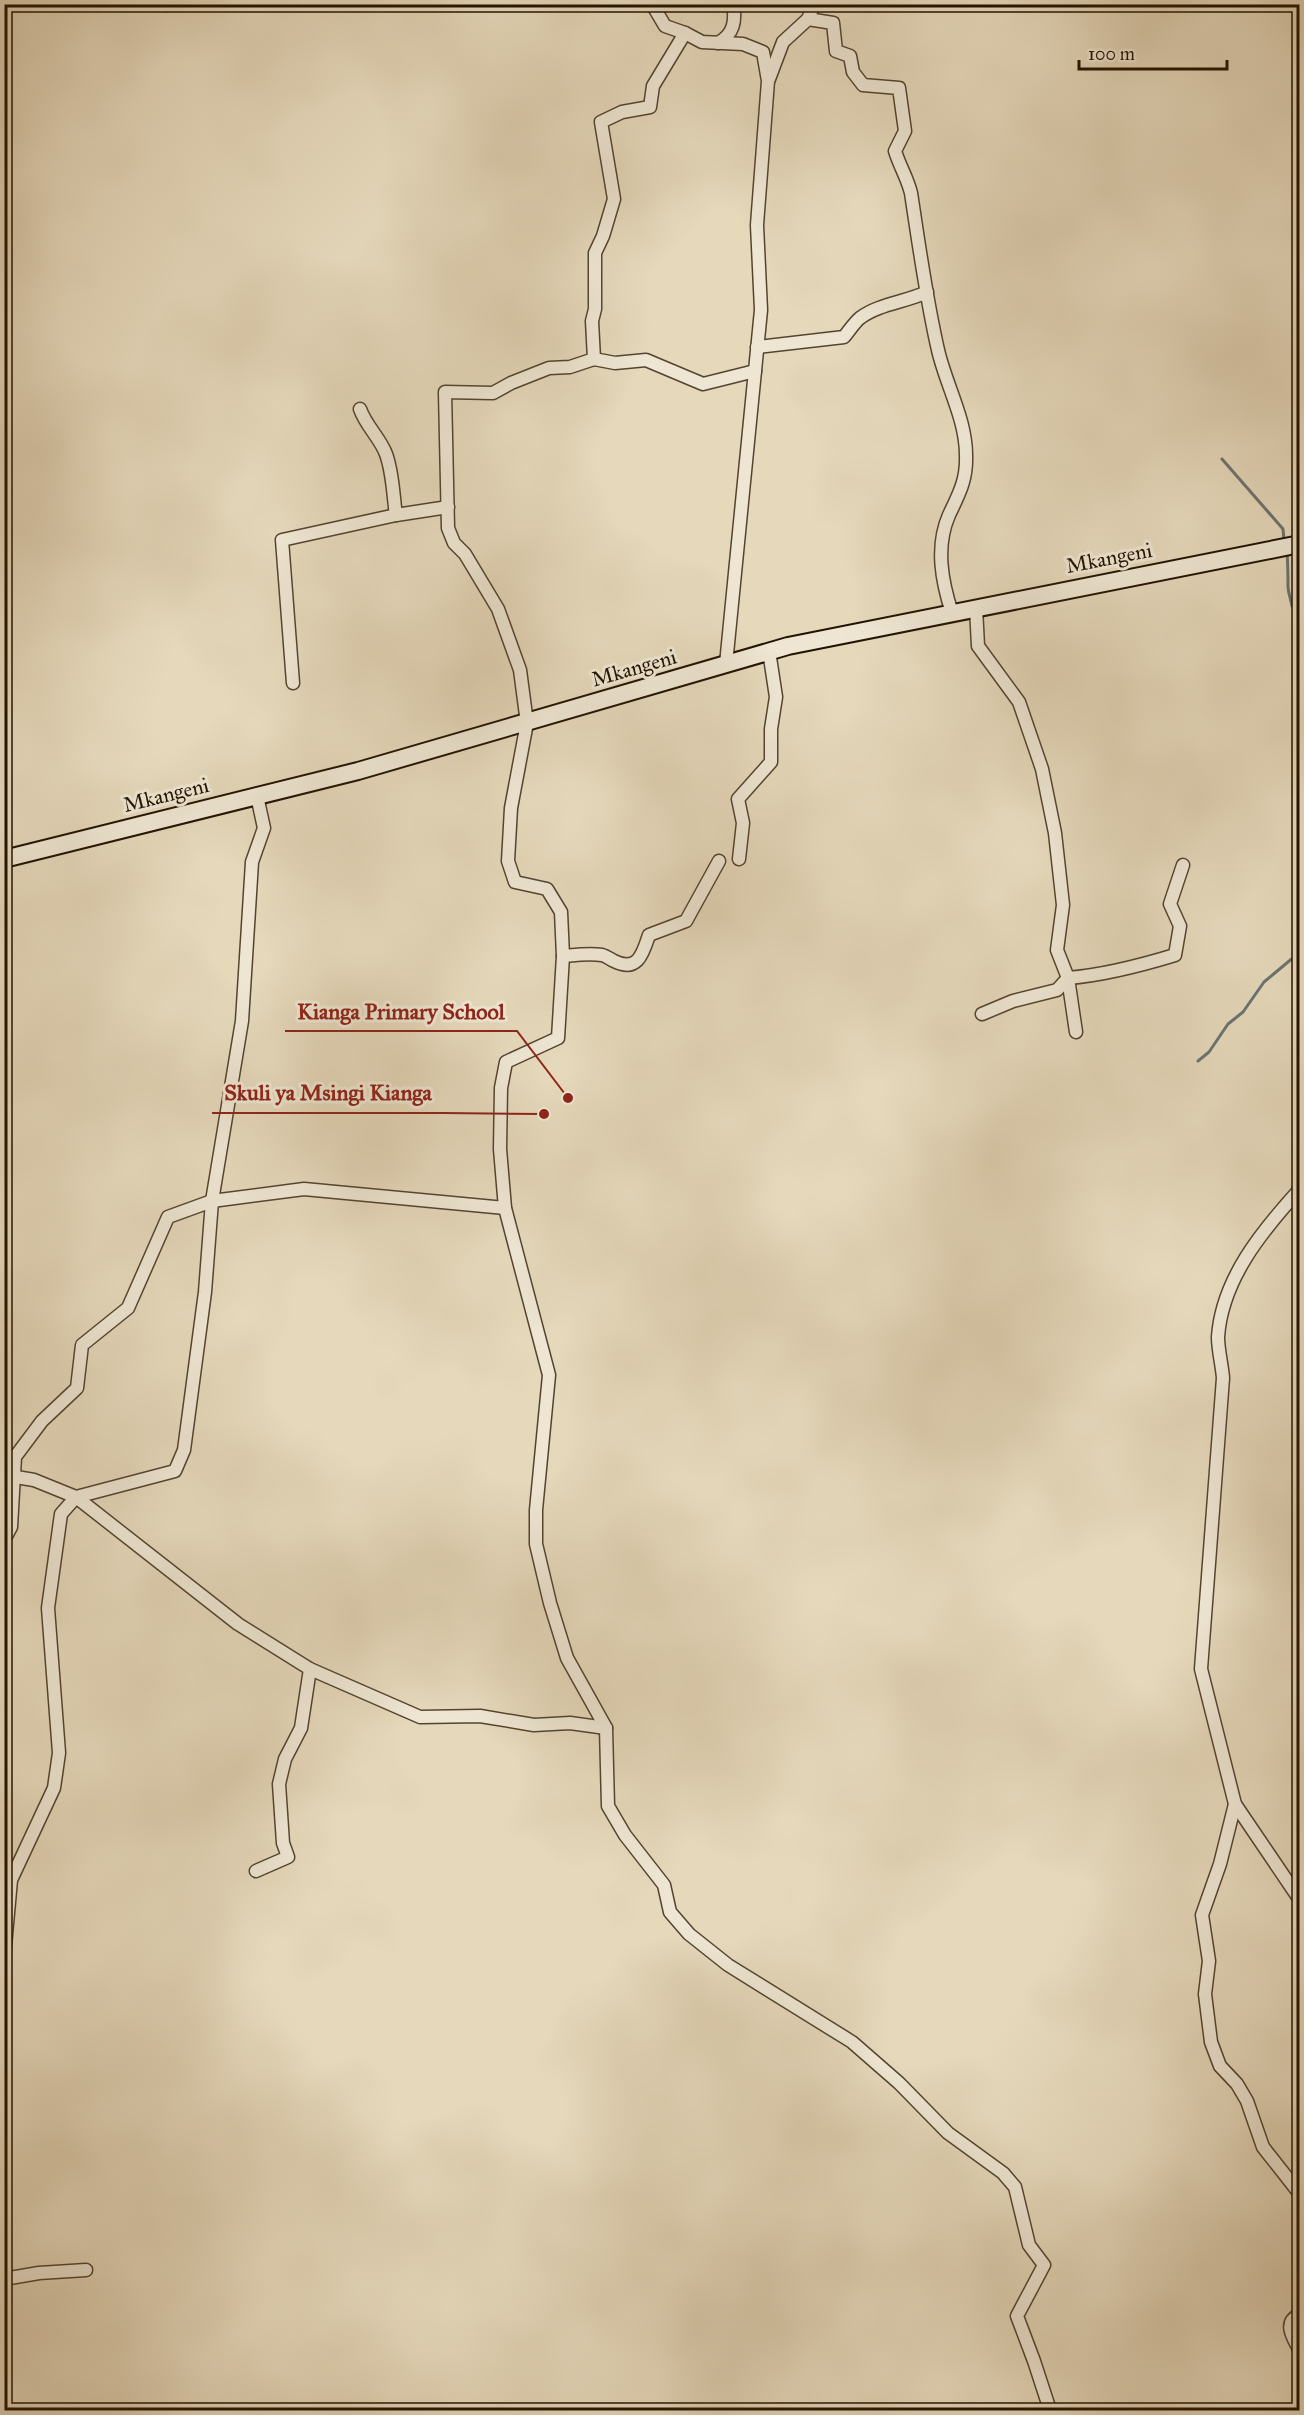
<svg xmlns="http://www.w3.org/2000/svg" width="1304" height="2415" font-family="'IM FELL Great Primer',serif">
<rect width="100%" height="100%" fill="#e5d8bb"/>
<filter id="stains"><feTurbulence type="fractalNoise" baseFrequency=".00333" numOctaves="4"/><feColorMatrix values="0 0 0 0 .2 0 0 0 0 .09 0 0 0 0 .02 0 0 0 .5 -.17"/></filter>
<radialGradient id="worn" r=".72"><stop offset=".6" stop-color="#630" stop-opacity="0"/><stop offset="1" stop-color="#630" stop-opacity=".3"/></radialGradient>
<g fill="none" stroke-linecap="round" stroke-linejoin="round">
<g stroke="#6b7571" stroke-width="3">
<polyline points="1222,459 1283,529 1284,541"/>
<path d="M 1287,553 C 1288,564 1288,575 1288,586 C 1288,593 1291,599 1292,606 L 1300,610"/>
<polyline points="1198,1061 1209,1052 1228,1024 1243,1012 1264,982 1300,952"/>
</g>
<defs>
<g id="street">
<polyline points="166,4 166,5"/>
<polyline points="652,4 665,26 685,33 702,42 743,44 763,52 768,81 757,225 761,310 726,664"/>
<path d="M 808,19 L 833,23 L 836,51 L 850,56 L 853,72 L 863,85 L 899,88 L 905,131 L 895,151 C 900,167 907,177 911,193 C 919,245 926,298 938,350 C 946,385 966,419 966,455 C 967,480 959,494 949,515 C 935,547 942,582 952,613"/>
<path d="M 718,43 C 734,34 736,21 733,4"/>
<polyline points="769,79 783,42 808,19 814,4"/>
<path d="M 757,347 L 844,337 C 849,331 854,323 860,318 C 878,304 906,302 927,292"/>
<polyline points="594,359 592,321 595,309 595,253 603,236 614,199 601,122 622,112 650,107 653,86 685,33"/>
<polyline points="755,371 703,384 646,360 615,363 594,359 570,367 549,368 511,383 493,393 445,392 448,528 454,543 465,554 498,609 520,670 527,723 511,808 508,861 515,882 547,889 561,912 563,956 558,1038 506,1062 501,1088 500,1149 505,1208 549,1375 536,1510 536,1544 550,1603 567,1658 606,1728 608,1806 625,1835 664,1885 670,1912 689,1934 728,1965 852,2042 899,2083 948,2133 1003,2173 1015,2187 1029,2245 1044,2265 1017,2316 1034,2361 1050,2410"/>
<path d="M 360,409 C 366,426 380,438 386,454 C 393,473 393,495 396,515 L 448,507"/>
<polyline points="976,608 978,646 1019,702 1042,769 1055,833 1063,905 1057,950 1068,978 1076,1032"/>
<polyline points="293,683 282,540 396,515"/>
<polyline points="739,859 743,823 738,799 771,762 771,729 776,697 769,651"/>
<path d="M 563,956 C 575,955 589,953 602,955 C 606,956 610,959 614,961 C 638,973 643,953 649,935 L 686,921 L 719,861"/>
<path d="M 982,1014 L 1013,1001 L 1057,990 L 1068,978 C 1105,975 1139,966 1175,955 L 1180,926 L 1170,904 L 1183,865"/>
<path d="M 1300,1189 C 1262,1231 1222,1279 1218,1337 C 1218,1350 1222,1365 1223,1378 L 1201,1669 L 1235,1804 L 1300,1900"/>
<polyline points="4,1475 34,1480 76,1497 238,1624 310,1669 301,1728 285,1759 279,1784 283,1843 288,1857 256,1871"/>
<polyline points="4,1540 11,1527 15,1457 42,1421 77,1388 82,1345 128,1308 168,1217 212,1201 304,1189 505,1208"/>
<polyline points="310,1669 420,1717 480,1716 534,1725 570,1723 606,1728"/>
<polyline points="1235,1804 1220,1864 1202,1915 1209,1961 1205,1994 1211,2042 1220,2066 1237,2084 1247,2101 1263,2147 1300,2194"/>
<polyline points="4,1957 11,1880 54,1788 59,1753 48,1608 61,1514 76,1497 175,1471 184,1450 205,1292 212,1201 242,1021 252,862 264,828 257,796"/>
<polyline points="4,2279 39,2273 86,2270"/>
<path d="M 1300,2314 C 1282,2323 1293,2337 1300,2351"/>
</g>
<polyline id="secondary" points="4,859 358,771 788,646 1300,544"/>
</defs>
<use href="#street" stroke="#54442f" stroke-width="15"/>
<use href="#secondary" stroke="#231300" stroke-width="20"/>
<use href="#street" stroke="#eee6d3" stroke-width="12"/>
<use href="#secondary" stroke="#eee6d3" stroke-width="16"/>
</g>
<g text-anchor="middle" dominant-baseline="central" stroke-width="6" stroke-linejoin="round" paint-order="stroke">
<g font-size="21" fill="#231300" stroke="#eee6d3">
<text transform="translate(1109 558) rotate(-11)">Mkangeni</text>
<text transform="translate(634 668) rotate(-16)">Mkangeni</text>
<text transform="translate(166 795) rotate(-14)">Mkangeni</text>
</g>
</g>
<path fill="none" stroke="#8f2418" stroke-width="2" d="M568 1098L517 1031H285M544 1114L443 1113H212"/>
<g fill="#8f2418" stroke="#eee6d3" stroke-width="2">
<circle cx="568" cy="1098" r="6"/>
<circle cx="544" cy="1114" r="6"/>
</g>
<g font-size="22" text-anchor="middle" font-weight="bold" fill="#8f2418" stroke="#eee6d3" stroke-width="6" stroke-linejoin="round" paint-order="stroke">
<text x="401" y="1019">Kianga Primary School</text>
<text x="328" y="1100">Skuli ya Msingi Kianga</text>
</g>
<rect width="1304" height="2415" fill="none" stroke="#e5d8bb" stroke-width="24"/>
<rect x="6" y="6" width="1292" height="2403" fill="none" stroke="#231300" stroke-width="3"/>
<rect x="12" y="12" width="1280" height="2391" fill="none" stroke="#231300" stroke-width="1.5"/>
<path d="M1079 60v9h148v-9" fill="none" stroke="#231300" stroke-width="3"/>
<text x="1088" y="60" font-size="18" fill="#231300" stroke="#eee6d3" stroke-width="4.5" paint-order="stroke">100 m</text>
<rect width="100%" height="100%" filter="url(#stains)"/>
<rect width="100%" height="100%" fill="url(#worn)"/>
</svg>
